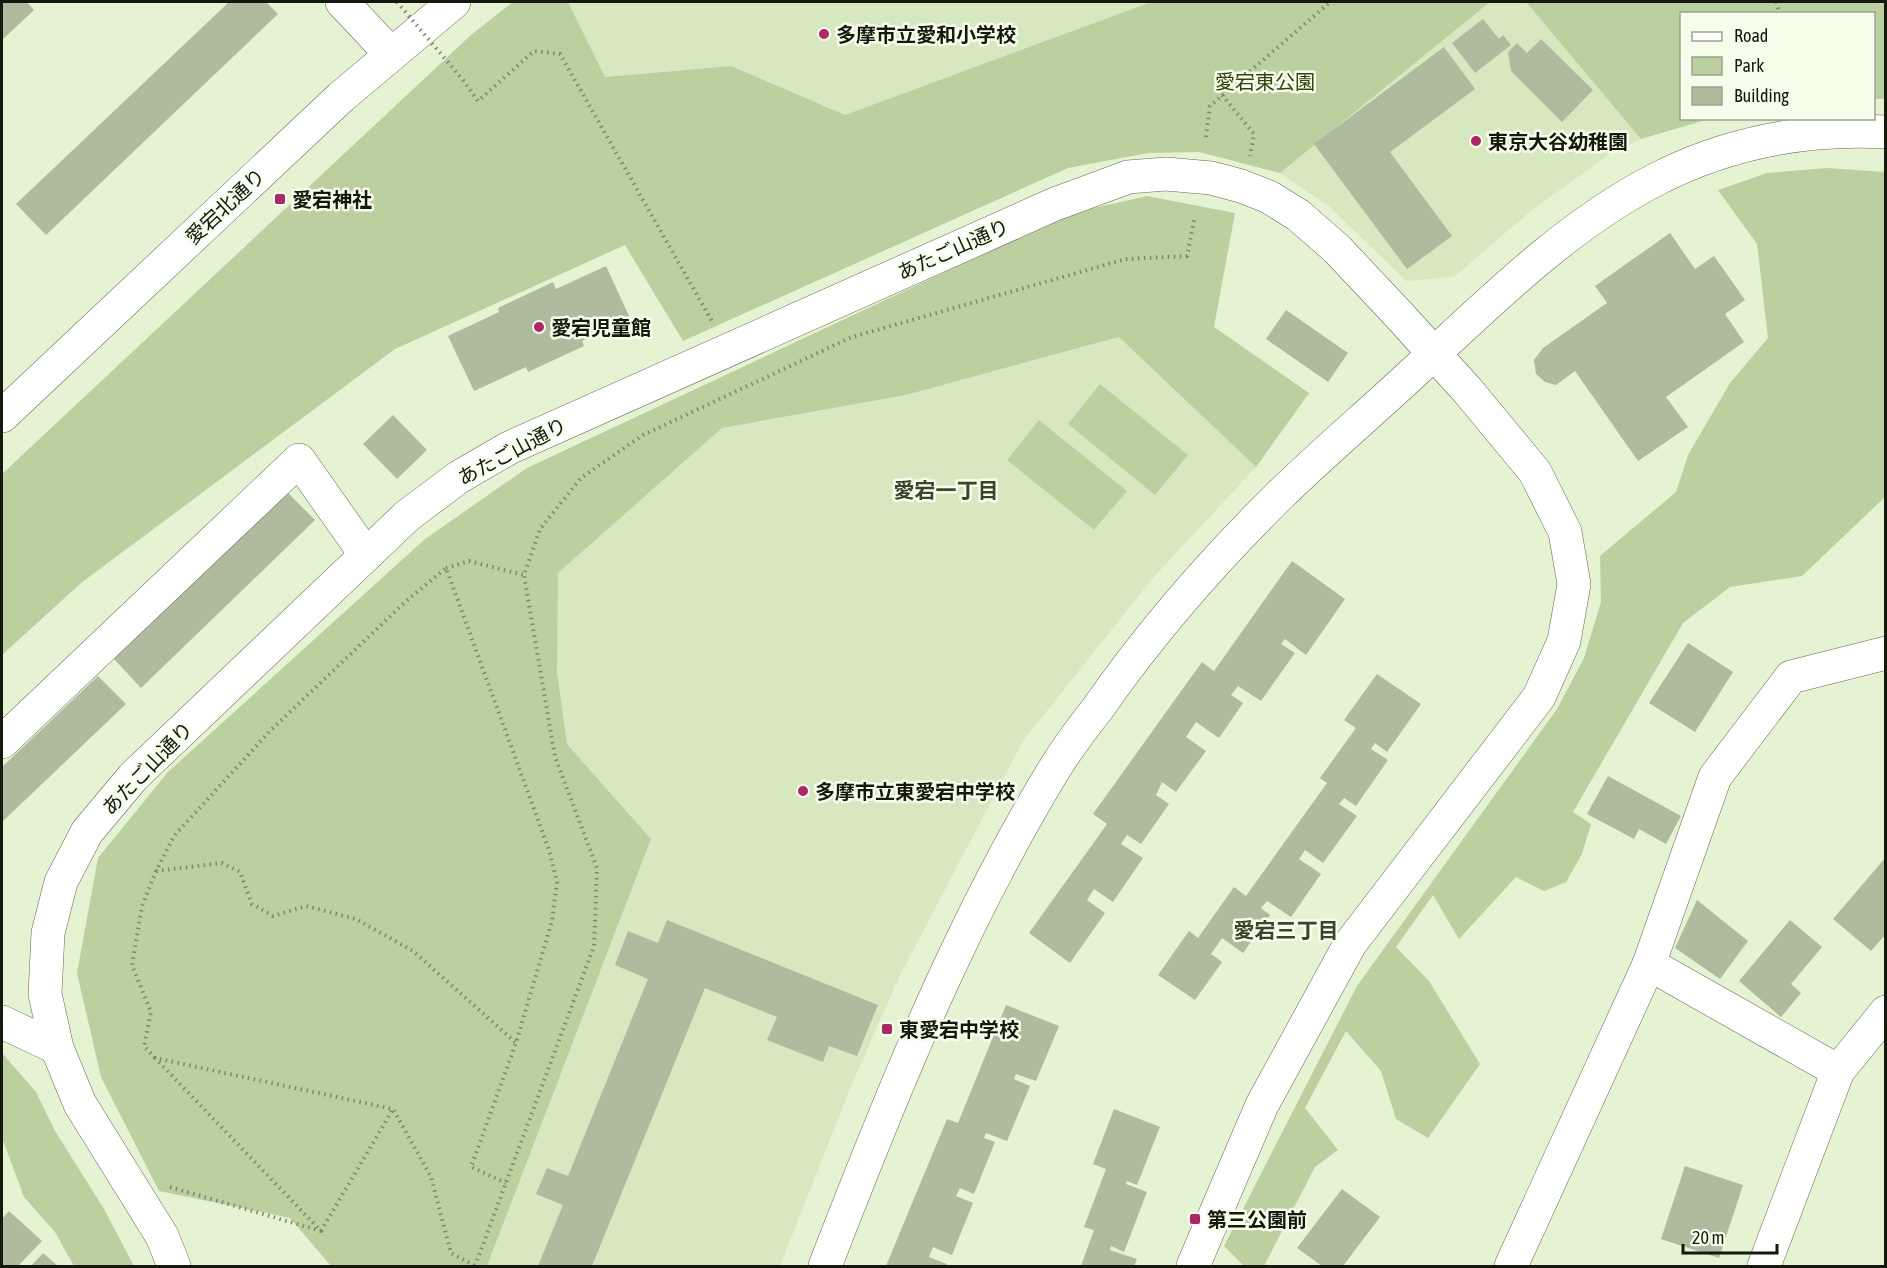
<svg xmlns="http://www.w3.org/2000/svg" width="1887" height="1268" font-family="'Asap Condensed','Noto Sans JP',sans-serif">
<rect width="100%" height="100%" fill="#e5f3d3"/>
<g fill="#d7e8c0">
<polygon points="568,2 1151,2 845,115 731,66 605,77"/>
<polygon points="1490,2 1526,2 1641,139 1608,155 1531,211 1454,277 1406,281 1330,207 1280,173"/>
<polygon points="1120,337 1256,467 1152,579 1023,741 899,977 852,1084 780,1266 487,1266 651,839 567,744 557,672 557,573 721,428 906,395"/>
</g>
<g fill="#bbcf9f">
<polygon points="513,2 568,2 605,77 731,66 845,115 1151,2 1490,2 1280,173 1199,152 1148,153 1068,168 683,341 625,245 395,349 81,583 2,655 2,474 471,35"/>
<polygon points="1526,2 1885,2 1885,99 1874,99 1874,14 1682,14 1682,118 1709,119 1641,139"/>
<polygon points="1827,168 1885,172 1885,497 1802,576 1730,587 1683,623 1573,812 1591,824 1582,854 1566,882 1544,891 1516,877 1459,939 1433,895 1396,947 1429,981 1480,1064 1428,1138 1396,1119 1381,1071 1346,1031 1305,1108 1338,1150 1315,1167 1264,1266 1244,1266 1224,1246 1357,986 1557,709 1584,658 1601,602 1600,556 1676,492 1688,455 1730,383 1768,338 1757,244 1718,190 1767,173"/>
<polygon points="1147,196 1235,213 1214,327 1309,393 1256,467 1119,337 906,395 722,428 558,573 557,672 567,744 651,839 487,1266 331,1266 290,1218 159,1191 101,1077 77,973 98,858 168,772 425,539 527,468 1071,213"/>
<polygon points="1100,384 1188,455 1155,495 1068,424"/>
<polygon points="1039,420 1127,491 1094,530 1007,460"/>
<polygon points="2,1053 36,1092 55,1131 104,1209 134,1266 74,1266 55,1232 24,1197 2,1138"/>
</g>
<g fill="#aebb9d">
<polygon points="2,2 27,2 34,10 2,40"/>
<polygon points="229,2 266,2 278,14 46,235 16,204"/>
<polygon points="1483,19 1499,39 1503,35 1511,45 1475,73 1452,43"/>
<polygon points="1541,39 1593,90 1562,122 1511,71 1508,52 1517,43 1527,53"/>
<polygon points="1444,47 1475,89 1390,152 1452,236 1407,269 1314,144"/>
<polygon points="1670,233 1695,269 1714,256 1745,300 1725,314 1744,342 1666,397 1688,427 1638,461 1575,371 1556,385 1545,382 1536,374 1534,360 1543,348 1607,303 1595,286"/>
<polygon points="606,266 630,318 582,341 584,346 528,372 526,367 474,391 448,336 499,312 498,308 553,282 556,289"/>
<polygon points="1286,310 1348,353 1328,382 1266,339"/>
<polygon points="393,415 427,450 397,479 363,444"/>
<polygon points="287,492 315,520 141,688 114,659"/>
<polygon points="1292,561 1345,599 1306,655 1285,639 1281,644 1295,653 1261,701 1238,686 1231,695 1243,703 1219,738 1196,722 1186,737 1206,751 1176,792 1162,782 1156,795 1169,804 1141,844 1127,835 1121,844 1143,858 1113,902 1094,889 1087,900 1105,913 1070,963 1029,933 1107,824 1093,814 1202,662 1214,671"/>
<polygon points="1688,643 1733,672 1695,732 1649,703"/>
<polygon points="1377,674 1421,704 1387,752 1375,743 1371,749 1388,760 1356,806 1344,798 1339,804 1357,816 1323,863 1305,850 1299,859 1321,874 1291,917 1267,901 1261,908 1270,915 1243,953 1222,938 1211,954 1222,962 1195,1000 1158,975 1189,931 1198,938 1234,887 1246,896 1327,783 1320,778 1356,728 1344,720"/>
<polygon points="98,676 126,704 2,822 2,767"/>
<polygon points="1608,776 1681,816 1666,844 1639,829 1634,839 1587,814"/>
<polygon points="1886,857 1886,934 1871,951 1833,919"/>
<polygon points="1697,900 1748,941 1720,979 1675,948"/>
<polygon points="667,920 878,1005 857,1056 829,1046 823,1062 767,1040 777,1017 705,988 592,1266 538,1266 563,1205 536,1194 547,1168 568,1176 648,979 615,965 628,931 658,943"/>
<polygon points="1790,920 1822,947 1791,984 1801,993 1781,1017 1739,981"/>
<polygon points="1006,1005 1059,1026 1036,1081 1016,1074 1014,1079 1030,1086 1007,1141 986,1133 984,1138 995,1142 974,1194 960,1188 956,1196 973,1203 952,1255 933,1247 929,1257 947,1264 946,1266 886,1266 947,1119 958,1123"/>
<polygon points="1114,1109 1160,1127 1137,1185 1127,1181 1126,1184 1147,1192 1124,1252 1111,1246 1110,1250 1137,1259 1134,1266 1081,1266 1094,1230 1084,1227 1106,1169 1093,1164"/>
<polygon points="1685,1166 1743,1185 1719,1258 1661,1239"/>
<polygon points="1342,1189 1380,1217 1343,1266 1322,1266 1297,1248"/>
<polygon points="9,1211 42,1241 18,1266 2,1266 2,1219"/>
<polygon points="43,1253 58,1266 31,1266"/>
</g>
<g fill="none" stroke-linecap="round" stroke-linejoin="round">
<defs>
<g id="minor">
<polyline points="342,2 391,54"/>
<polyline points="2,416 341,97 454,2"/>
<polyline points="2,742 299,460 366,555"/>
<polyline points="1649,964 1838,1071"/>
<polyline points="2,1022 57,1048"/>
<polyline points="174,1266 162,1236 80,1104 57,1048 45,994 48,933 61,882 87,832 133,777 407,516 459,477 509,448 1055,204 1128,177 1166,174 1211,178 1241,186 1269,197 1298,215 1337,249 1400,316 1468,391 1535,472 1565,532 1574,584 1564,641 1539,697 1350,944 1262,1105 1193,1266"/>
<path d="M 825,1266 C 891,1096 959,925 1055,768 C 1068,747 1083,727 1098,708 C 1151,632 1213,561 1279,496 C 1322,454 1368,415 1412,374 C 1487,305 1564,227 1655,180 C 1726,143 1806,128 1886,132"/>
<polyline points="1511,1266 1649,964 1715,777 1791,677 1886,653"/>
<polyline points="1764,1266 1838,1071 1886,1012"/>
</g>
</defs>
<use href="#minor" stroke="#606c50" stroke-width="34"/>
<g stroke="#7e8771" stroke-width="4" stroke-dasharray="1.5 4.5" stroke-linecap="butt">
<polyline points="1776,2 1780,14"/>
<polyline points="463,80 478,101 534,51 560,54 713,323"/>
<polyline points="1222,95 1254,134 1250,156"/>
<polyline points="1206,137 1210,106 1330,2"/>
<polyline points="446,568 469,561 524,575"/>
<polyline points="156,871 222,863 240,872 252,904 273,916 306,906 356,919 413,951 516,1043"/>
<polyline points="155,1058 144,1046 151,1012 132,965 142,906 156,871 174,836 271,730 404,603 446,568 549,850 557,882 552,921 516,1043 471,1167 506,1183"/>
<polyline points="170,1187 321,1231 155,1058 393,1109 431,1177 451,1253 475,1266"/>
<polyline points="321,1231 393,1109"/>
<polyline points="475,1266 594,946 597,868 555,757 524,575 540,529 581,478 643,435 852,337 1126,259 1187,256 1194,220"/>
</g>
<use href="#minor" stroke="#fff" stroke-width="33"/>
<polyline stroke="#7e8771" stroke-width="4" stroke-dasharray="1.5 4.5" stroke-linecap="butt" points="397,2 463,80"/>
</g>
<g fill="#af2565" stroke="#f6feeb" stroke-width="2">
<circle cx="824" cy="34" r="6"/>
<circle cx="1476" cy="141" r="6"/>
<rect x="274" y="193" width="12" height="12" rx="3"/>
<circle cx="539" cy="327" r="6"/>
<circle cx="803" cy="791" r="6"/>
<rect x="881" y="1023" width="12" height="12" rx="3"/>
<rect x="1189" y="1213" width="12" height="12" rx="3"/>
</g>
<g text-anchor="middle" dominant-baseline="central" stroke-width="5" stroke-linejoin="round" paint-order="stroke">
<g font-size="20" font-weight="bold" fill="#14180d" stroke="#f6feeb" text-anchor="start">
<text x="836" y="34">多摩市立愛和小学校</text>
<text x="1488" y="141">東京大谷幼稚園</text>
<text x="292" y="199">愛宕神社</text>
<text x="551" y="327">愛宕児童館</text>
<text x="815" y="791">多摩市立東愛宕中学校</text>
<text x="899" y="1029">東愛宕中学校</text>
<text x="1207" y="1219">第三公園前</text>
</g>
<g font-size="20" fill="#32440e" stroke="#f6feeb">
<text x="1265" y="81">愛宕東公園</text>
</g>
<g font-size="20" fill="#14180d" stroke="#f6feeb">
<text transform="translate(225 206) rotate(-43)">愛宕北通り</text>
<text transform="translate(953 249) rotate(-24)">あたご山通り</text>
<text transform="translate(512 451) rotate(-28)">あたご山通り</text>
<text transform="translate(147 768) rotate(-46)">あたご山通り</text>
</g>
<g font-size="21" font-weight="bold" fill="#3b452b" stroke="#f6feeb">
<text x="946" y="490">愛宕一丁目</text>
<text x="1286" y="930">愛宕三丁目</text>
</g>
</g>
<rect width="1887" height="1268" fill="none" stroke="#14180d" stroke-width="6"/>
<rect x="1680" y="12" width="195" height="108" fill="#f6feeb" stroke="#9ca292" stroke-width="1.5"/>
<rect x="1692" y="32" width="30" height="9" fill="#ffffff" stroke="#9ca292" stroke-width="1.5"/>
<text x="1734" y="42" font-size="18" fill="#14180d">Road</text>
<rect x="1692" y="57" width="30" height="18" fill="#bbcf9f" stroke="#9ca292" stroke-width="1.5"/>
<text x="1734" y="72" font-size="18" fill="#14180d">Park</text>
<rect x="1692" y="87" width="30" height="18" fill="#aebb9d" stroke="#9ca292" stroke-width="1.5"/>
<text x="1734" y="102" font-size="18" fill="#14180d">Building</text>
<path d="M1683 1244v9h94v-9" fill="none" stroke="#14180d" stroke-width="3"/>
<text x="1692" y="1244" font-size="18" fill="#14180d" stroke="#f6feeb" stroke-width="4.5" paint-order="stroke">20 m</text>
</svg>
